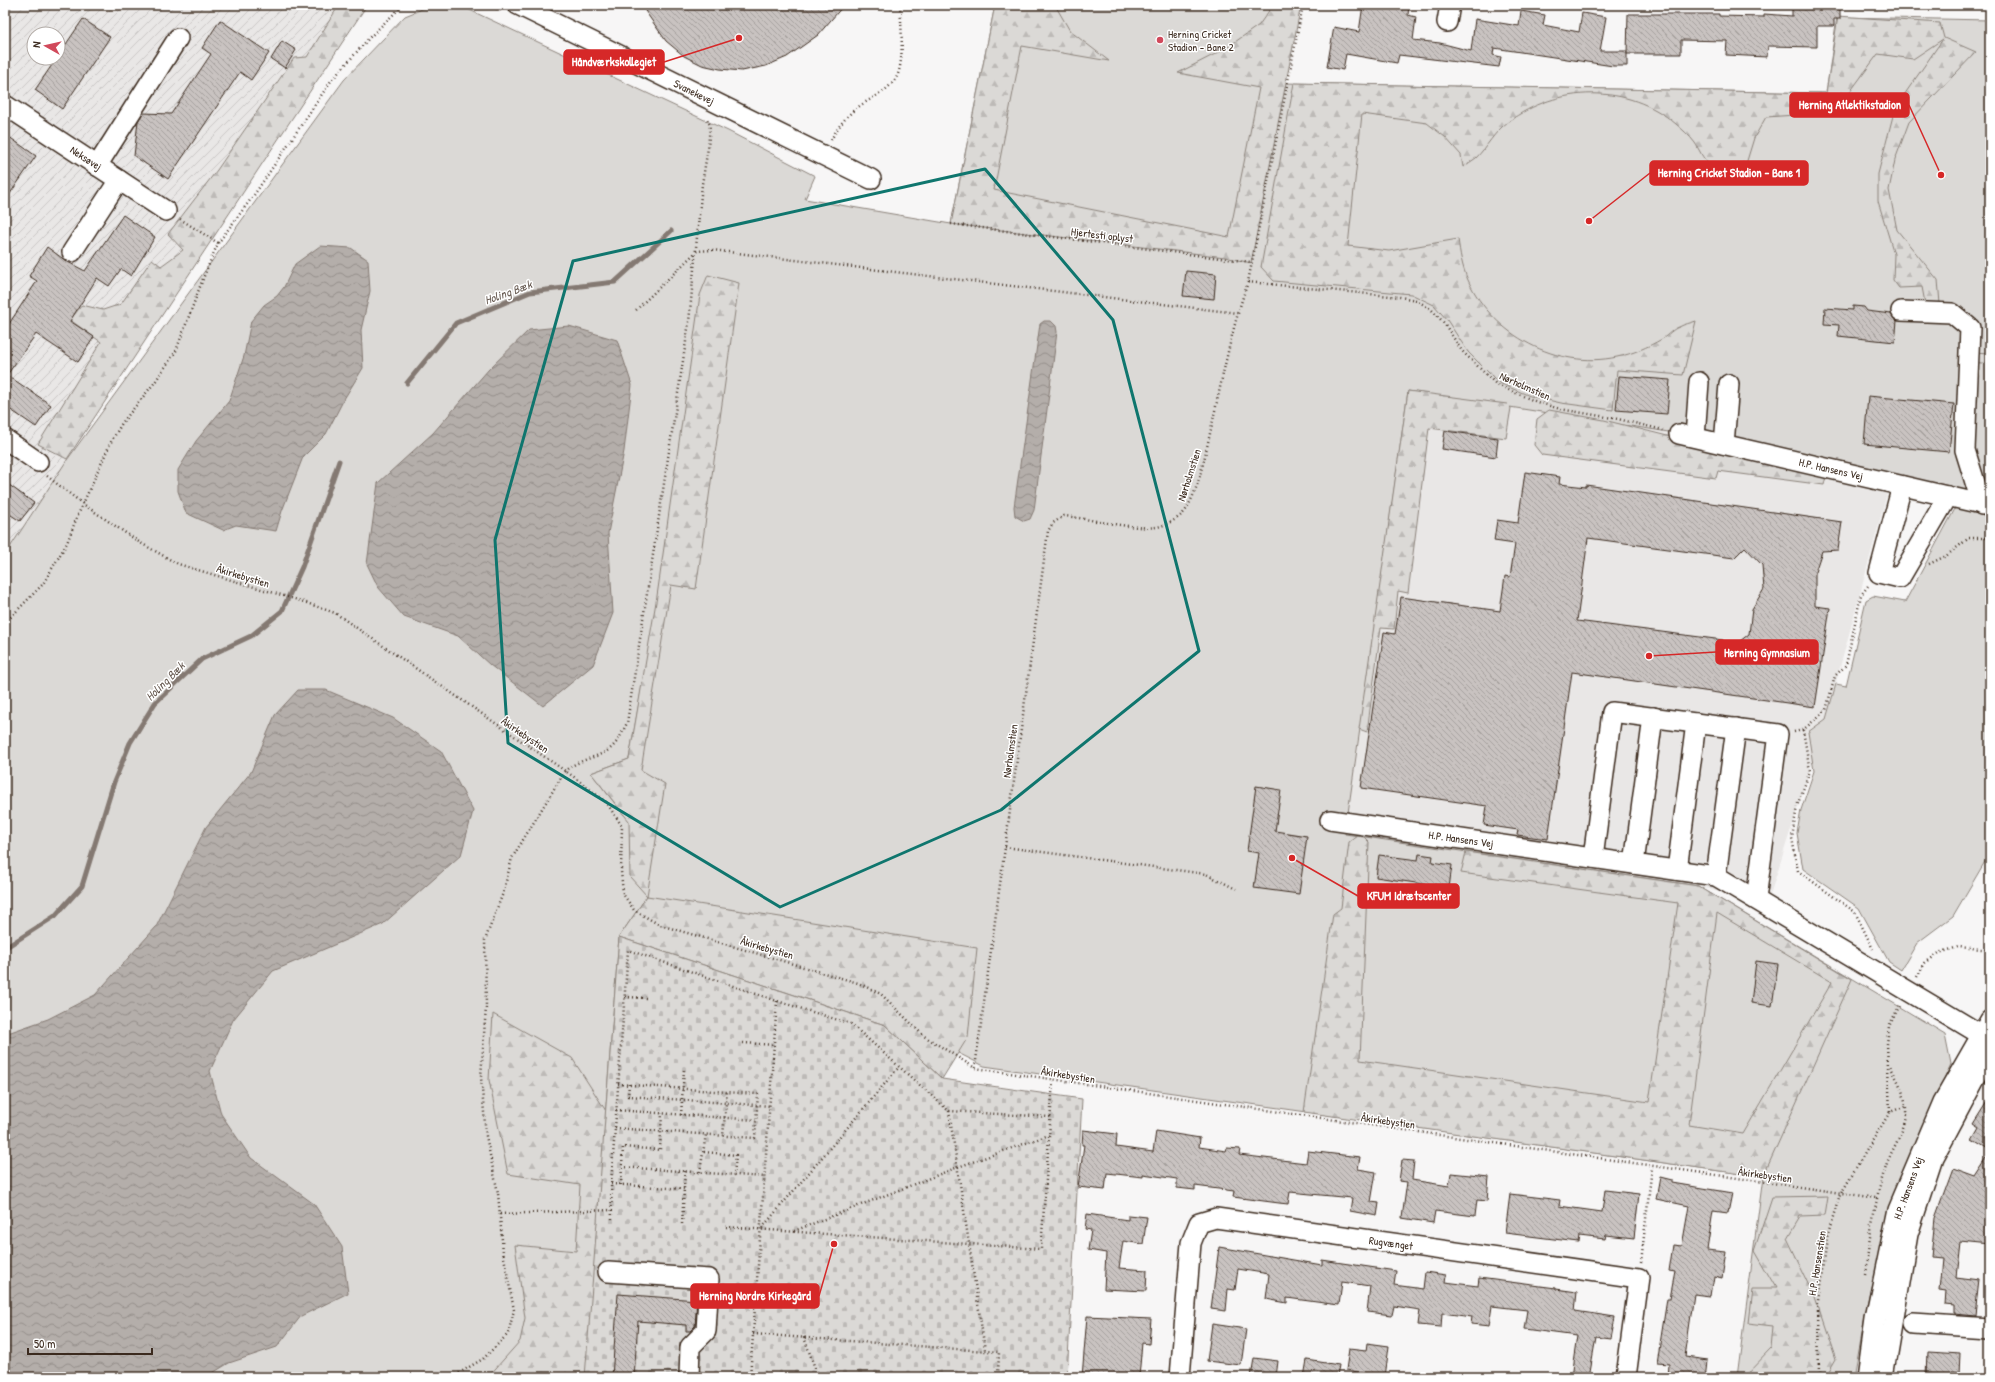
<svg xmlns="http://www.w3.org/2000/svg" width="1995" height="1382" font-family="'Patrick Hand',sans-serif">
<defs>
<pattern id="industrial-furrows" width="10" height="10" patternUnits="userSpaceOnUse"><rect width="10" height="10" fill="#e9e7e6"/><path d="M-1 1l2-2M0 10L10 0M9 11l2-2" fill="none" stroke="#c9c6c5"/></pattern>
<pattern id="forest-firs" width="22" height="20" patternUnits="userSpaceOnUse"><rect width="22" height="20" fill="#dbd9d6"/><path d="M5 1l3.5 6h-7zM16 11l3.5 6h-7z" fill="#bdbab7"/></pattern>
<pattern id="cemetery-stones" width="16" height="16" patternUnits="userSpaceOnUse"><rect width="16" height="16" fill="#dbd9d6"/><path d="M2 7V4a2 2 0 0 1 4 0v3zM10 15v-3a2 2 0 0 1 4 0v3z" fill="#bdbab7"/></pattern>
<pattern id="water-waves" width="16" height="10" patternUnits="userSpaceOnUse"><rect width="16" height="10" fill="#b4aeaa"/><path d="M0 5q4-4 8 0t8 0" fill="none" stroke="#948e8a"/></pattern>
<pattern id="building-back-hatch" width="6" height="6" patternUnits="userSpaceOnUse"><rect width="6" height="6" fill="#c9c3c1"/><path d="M-1 5l2 2M0 0l6 6M5-1l2 2" fill="none" stroke="#a49f9c"/></pattern>
</defs>
<rect width="100%" height="100%" fill="#f7f6f6"/>
<filter id="ink" filterUnits="userSpaceOnUse"><feTurbulence type="fractalNoise" baseFrequency=".025" numOctaves="2"/><feDisplacementMap in="SourceGraphic" scale="8" xChannelSelector="R" yChannelSelector="G"/><feConvolveMatrix kernelMatrix="1 2 1 2 8 2 1 2 1" color-interpolation-filters="sRGB"/></filter>
<g filter="url(#ink)">
<polygon fill="#e9e7e6" points="1408,391 1751,445 1892,476 1826,719 1769,898 1345,834"/>
<path fill="url(#industrial-furrows)" fill-rule="evenodd" d="M 5,5 L 366,5 L 60,444 L 72,453 L 5,555 ZM 34,34 L 58,34 L 58,58 L 34,58 Z"/>
<g fill="#dbd9d6" stroke="#8b827a" fill-rule="evenodd">
<path d="M 432,5 L 459,5 L 728,131 L 815,176 L 805,199 L 951,224 L 995,5 L 1298,5 L 1283,83 L 1826,93 L 1837,17 L 1990,20 L 1990,497 L 1751,445 L 1408,391 L 1345,834 L 1698,886 L 1945,1034 L 1951,1064 L 1905,1167 L 1870,1291 L 1854,1377 L 1737,1377 L 1763,1177 L 984,1066 L 647,896 L 619,937 L 585,1377 L 5,1377 L 5,555 L 67,460 L 344,80 L 405,16 ZM 643,680 L 624,815 L 591,773 L 629,759 Z"/>
<polygon points="1956,507 1990,517 1990,853 1953,916 1917,943 1901,970 1889,962 1859,908 1803,869 1797,833 1801,810 1814,771 1808,732 1826,719 1836,684 1846,686 1866,600 1873,596 1905,602"/>
</g>
<g fill="url(#forest-firs)" stroke="#8b827a" fill-rule="evenodd">
<polygon points="339,5 367,5 67,459 38,444 101,342 70,320 82,305 103,310 121,304 152,259 161,266 183,250 168,234 217,170 294,58 307,57"/>
<polygon points="995,5 1055,5 1070,31 1109,61 1022,46 994,190 1229,237 1259,88 1178,73 1225,49 1259,25 1273,5 1301,5 1251,263 1225,257 951,224"/>
<path d="M 1838,16 L 1940,23 L 1944,38 L 1976,52 L 1909,122 L 1895,160 L 1889,190 L 1897,230 L 1938,280 L 1940,304 L 1925,303 L 1922,287 L 1899,288 L 1893,280 L 1894,254 L 1878,201 L 1878,174 L 1895,108 L 1943,39 L 1913,59 L 1878,54 L 1841,104 L 1826,113 L 1766,117 L 1754,138 L 1742,177 C 1732,173 1717,170 1708,163 C 1703,159 1699,149 1695,143 C 1690,136 1682,129 1676,124 C 1628,83 1557,85 1508,122 C 1494,132 1487,147 1476,158 C 1472,161 1467,164 1463,167 L 1461,155 L 1445,137 L 1427,123 L 1362,114 L 1348,246 L 1389,251 L 1458,239 C 1460,253 1462,267 1468,280 C 1493,335 1557,370 1617,357 C 1632,354 1648,347 1662,339 C 1668,335 1673,329 1679,327 C 1684,324 1691,323 1696,321 L 1683,375 L 1617,370 L 1613,410 L 1561,403 L 1530,396 L 1499,383 L 1468,352 L 1447,320 L 1434,305 L 1411,294 L 1274,281 L 1261,267 L 1294,83 L 1826,93 Z"/>
<polygon points="708,275 739,283 696,589 671,585 641,770 665,784 647,896 977,948 968,1037 942,1079 885,1025 619,937 647,896 630,877 629,821 591,773 629,759 657,596 700,295"/>
<polygon points="1973,352 1990,353 1990,364 1973,362"/>
<polygon points="1408,391 1507,404 1511,408 1506,438 1429,428 1408,593 1398,591 1394,629 1381,628 1367,732 1359,729"/>
<polygon points="1549,410 1604,420 1826,476 1824,485 1718,471 1716,478 1542,455 1534,445 1537,419"/>
<path d="M 1357,836 L 1364,837 L 1369,842 L 1360,1060 L 1649,1102 L 1678,903 L 1461,873 L 1466,852 L 1698,886 L 1852,979 L 1763,1177 L 1304,1112 L 1333,914 L 1341,908 L 1349,842 ZM 1717,913 L 1832,982 L 1743,1134 L 1689,1125 Z"/>
<polygon points="493,1014 572,1058 606,1111 587,1377 488,1377 520,1341 525,1318 515,1245 576,1251 580,1185 508,1174 489,1080"/>
<polygon points="1828,1196 1825,1215 1800,1216 1787,1238 1813,1292 1836,1360 1826,1377 1744,1377 1772,1348 1774,1326 1748,1323 1752,1289 1776,1289 1754,1251 1772,1197"/>
</g>
<polygon fill="url(#cemetery-stones)" stroke="#8b827a" points="619,937 885,1025 942,1079 1082,1099 1067,1377 585,1377"/>
<g fill="url(#water-waves)" stroke="#847972">
<polygon points="320,246 351,248 368,260 370,291 361,330 363,368 344,399 326,434 303,457 282,511 276,531 236,525 223,530 186,513 178,491 178,470 196,441 229,401 244,356 251,321 264,305 277,296 284,287 295,264"/>
<polygon points="1044,321 1051,321 1056,326 1057,332 1034,510 1030,519 1024,521 1015,516 1014,507 1039,331 1040,324"/>
<polygon points="569,326 617,340 632,385 624,451 608,533 613,613 593,665 543,706 490,665 458,636 404,617 378,587 367,564 378,483 433,433 489,369 529,330"/>
<polygon points="298,690 326,690 393,718 441,751 473,811 461,855 383,924 273,971 233,1020 210,1071 221,1114 251,1158 314,1204 342,1247 348,1293 301,1316 277,1347 229,1363 206,1377 5,1377 5,1034 48,1019 95,995 156,927 206,827 251,772 275,715"/>
</g>
<g fill="none" stroke-linecap="round" stroke-linejoin="round">
<g stroke="#847972" stroke-width="5">
<polyline points="407,383 456,323 530,292 615,282 671,231"/>
<polyline points="5,948 55,916 82,886 114,782 130,743 155,703 202,659 251,636 282,611 302,567 339,461"/>
</g>
</g>
<g fill="url(#building-back-hatch)" stroke="#3b2a1e" fill-rule="evenodd">
<polygon points="641,5 844,5 818,35 787,57 766,66 742,71 720,69 702,65 684,56 666,41"/>
<polygon points="1363,5 1409,5 1408,15 1416,17 1413,40 1440,43 1471,51 1475,19 1519,26 1521,11 1545,15 1543,25 1579,32 1582,13 1606,17 1600,51 1627,51 1627,66 1613,66 1494,48 1493,55 1501,57 1499,67 1399,55 1397,63 1346,54 1343,70 1327,67 1334,27 1359,32"/>
<polygon points="1792,5 1840,5 1840,19 1834,19 1834,26 1817,26 1817,47 1768,46 1767,57 1726,55 1727,41 1681,40 1681,54 1627,54 1628,14 1719,14 1719,16 1764,17 1764,14 1792,16"/>
<polygon points="83,19 110,37 62,109 35,90"/>
<polygon points="220,20 269,53 251,80 240,72 168,179 134,156 138,121 143,113 171,114 211,54 202,48"/>
<polygon points="282,41 296,50 285,68 271,59"/>
<polygon points="5,134 36,156 5,201"/>
<polygon points="123,215 155,237 131,276 121,269 109,286 97,278 70,321 94,337 78,362 36,334 7,375 51,405 36,427 5,406 5,330 37,281 29,276 47,247 66,261 85,271"/>
<polygon points="1186,271 1216,274 1214,299 1183,296"/>
<polygon points="1853,306 1864,307 1867,311 1891,314 1897,321 1895,342 1838,336 1839,325 1824,324 1825,308 1853,310"/>
<polygon points="1619,376 1670,380 1667,414 1616,410"/>
<polygon points="1868,396 1954,404 1949,452 1864,444"/>
<polygon points="1445,431 1498,438 1496,457 1442,449"/>
<path d="M 1525,472 L 1560,477 L 1559,484 L 1586,487 L 1586,485 L 1842,522 L 1838,550 L 1822,551 L 1815,572 L 1815,606 L 1830,608 L 1815,707 L 1572,672 L 1548,839 L 1517,835 L 1518,830 L 1484,825 L 1487,806 L 1361,788 L 1384,632 L 1395,634 L 1401,597 L 1500,611 L 1505,576 L 1510,577 L 1515,544 L 1494,541 L 1497,520 L 1518,523 ZM 1588,538 L 1734,558 L 1745,547 L 1762,565 L 1764,589 L 1752,609 L 1749,634 L 1730,649 L 1723,640 L 1577,621 Z"/>
<polygon points="5,482 34,503 20,521 5,511"/>
<polygon points="1256,786 1281,790 1275,831 1307,836 1299,894 1254,888 1259,853 1247,851"/>
<polygon points="1419,854 1433,856 1432,862 1452,865 1449,888 1376,877 1379,855 1418,860"/>
<polygon points="1756,961 1778,964 1772,1006 1751,1003"/>
<polygon points="1990,1097 1990,1151 1972,1140 1979,1128 1973,1124"/>
<polygon points="1083,1130 1117,1134 1116,1147 1153,1152 1156,1131 1200,1138 1199,1147 1226,1151 1227,1148 1240,1149 1239,1155 1306,1163 1308,1151 1360,1157 1358,1169 1376,1172 1371,1202 1379,1203 1377,1216 1350,1211 1352,1198 1290,1192 1288,1204 1279,1203 1233,1197 1234,1191 1195,1186 1195,1190 1177,1188 1177,1179 1143,1174 1143,1177 1107,1173 1105,1190 1078,1187 1084,1145 1082,1145"/>
<polygon points="1990,1154 1990,1245 1960,1242 1956,1278 1980,1281 1976,1316 1955,1314 1955,1306 1946,1305 1947,1290 1940,1289 1943,1258 1931,1257 1935,1218 1953,1169 1975,1177"/>
<polygon points="1402,1160 1414,1161 1412,1180 1449,1186 1451,1173 1489,1177 1487,1201 1477,1200 1475,1216 1435,1211 1433,1223 1402,1218 1407,1182 1399,1181"/>
<polygon points="1660,1177 1672,1180 1672,1183 1732,1193 1728,1213 1713,1211 1707,1250 1726,1252 1722,1278 1714,1276 1711,1296 1694,1294 1685,1357 1708,1360 1706,1377 1669,1377 1670,1363 1657,1362 1667,1298 1670,1298 1675,1272 1669,1271 1673,1245 1682,1246 1689,1206 1656,1199"/>
<polygon points="1605,1190 1639,1194 1634,1238 1606,1235 1605,1239 1579,1236 1578,1242 1505,1233 1510,1194 1560,1200 1559,1206 1602,1212"/>
<polygon points="1087,1214 1128,1220 1128,1215 1147,1217 1143,1244 1123,1241 1119,1268 1147,1270 1146,1291 1104,1289 1106,1253 1088,1250 1091,1230 1085,1229"/>
<polygon points="1219,1247 1322,1265 1322,1260 1396,1271 1394,1285 1423,1289 1425,1272 1446,1275 1445,1282 1478,1286 1479,1278 1556,1288 1556,1289 1577,1292 1575,1311 1615,1317 1611,1339 1596,1337 1589,1377 1571,1377 1577,1336 1524,1329 1527,1310 1492,1306 1489,1326 1471,1324 1472,1317 1442,1313 1441,1327 1418,1325 1420,1310 1394,1306 1392,1315 1367,1312 1370,1286 1342,1282 1339,1305 1287,1298 1287,1303 1266,1299 1269,1274 1238,1269 1235,1290 1228,1289 1226,1311 1211,1309"/>
<polygon points="618,1294 697,1300 695,1326 690,1331 686,1331 686,1325 638,1321 634,1377 612,1377"/>
<polygon points="1087,1316 1151,1319 1149,1344 1142,1343 1139,1377 1082,1377"/>
<polygon points="1212,1324 1246,1329 1241,1365 1207,1361"/>
<polygon points="1367,1343 1389,1346 1385,1377 1363,1377 1364,1373 1346,1370 1349,1349 1366,1351"/>
<polygon points="1926,1352 1960,1354 1959,1372 1950,1371 1950,1377 1925,1377"/>
<polygon points="1254,1358 1278,1361 1276,1377 1251,1377"/>
<polygon points="1307,1360 1339,1365 1337,1377 1304,1377"/>
</g>
<g fill="none" stroke-linecap="round" stroke-linejoin="round">
<defs>
<g id="minor">
<polyline points="518,5 871,179"/>
<polyline points="1447,22 1450,5"/>
<polyline points="5,105 166,211"/>
<polyline points="97,166 178,38"/>
<polyline points="72,252 119,180"/>
<polyline points="1901,311 1952,313 1970,328 1965,450 1982,505"/>
<polyline points="1679,434 1990,506"/>
<polyline points="1695,437 1699,382"/>
<polyline points="5,439 38,462"/>
<polyline points="1724,444 1729,384"/>
<polyline points="1902,486 1879,573 1900,578 1948,496"/>
<polyline points="1330,820 1716,876 1990,1040"/>
<polyline points="1593,858 1612,712 1778,734 1756,899"/>
<polyline points="1634,864 1653,717"/>
<polyline points="1677,870 1696,723"/>
<polyline points="1716,876 1736,728"/>
<polyline points="608,1272 709,1279 706,1331 690,1347 689,1377"/>
<polyline points="1913,1323 1990,1328"/>
<polyline points="1180,1377 1191,1243 1199,1223 1216,1218 1639,1278 1626,1377"/>
<polyline points="1867,1377 1875,1319 1898,1208 1943,1102 1990,1020"/>
<polyline points="1884,1377 1908,1234 1933,1158 1990,1051"/>
</g>
</defs>
<use href="#minor" stroke="#3b2a1e" stroke-width="22"/>
<g stroke="#3b2a1e" stroke-width="2.5" stroke-dasharray="1 3" stroke-linecap="butt">
<polyline points="489,5 502,11"/>
<path d="M 831,140 C 836,130 844,119 853,111 C 867,99 886,94 896,78 C 905,64 901,22 900,5"/>
<polyline points="180,219 218,243"/>
<polyline points="951,224 1251,262"/>
<polyline points="1248,282 1400,297 1416,300 1431,309 1444,323 1462,351 1497,385 1537,402 1560,409 1618,419 1663,430"/>
<polyline points="636,310 697,251 712,250 1237,313"/>
<polyline points="47,476 83,504 139,542 178,564 301,601 335,613 574,777 606,802 622,826 621,871 623,894 634,910 660,925 858,983 881,994 924,1036 975,1068 1876,1198"/>
<polyline points="1929,564 1946,556 1969,538 1990,538"/>
<polyline points="1868,586 1861,595 1846,665 1835,676 1826,710 1803,730 1810,771 1797,806 1792,838 1798,871 1855,912 1873,949"/>
<polyline points="5,623 43,584 67,543 77,517 111,442 122,423 155,382 176,351 204,276 218,243 254,195 331,81 370,37 403,5"/>
<polyline points="1794,732 1803,730"/>
<polyline points="1005,847 1206,874 1236,889"/>
<polyline points="1917,977 1925,963 1939,953 1958,947 1982,949 1990,947"/>
<polyline points="625,997 647,998"/>
<polyline points="743,1043 774,1045"/>
<path d="M 975,1068 L 1048,531 L 1053,523 L 1064,516 C 1087,518 1142,532 1161,526 C 1170,523 1182,517 1187,508 C 1200,485 1205,455 1211,429 C 1222,380 1231,330 1248,282 L 1303,5"/>
<polyline points="618,1084 727,1092"/>
<polyline points="629,1084 628,1096 770,1106"/>
<polyline points="616,1110 756,1120"/>
<polyline points="949,1111 985,1350"/>
<polyline points="1890,1112 1887,1044 1889,1026 1900,1005"/>
<polyline points="681,1115 684,1070"/>
<polyline points="615,1128 755,1138 758,1094 727,1092 723,1136"/>
<polyline points="704,1152 736,1155 734,1175"/>
<polyline points="622,1167 765,1177"/>
<polyline points="700,1172 706,1134"/>
<polyline points="611,1184 684,1189"/>
<polyline points="621,1185 623,1147 660,1150 662,1113"/>
<polyline points="500,1214 612,1210"/>
<polyline points="612,1219 611,1184 628,950 777,1001 851,1024 949,1111 1050,1117"/>
<polyline points="682,1224 685,1171"/>
<polyline points="726,1227 1041,1249 1053,1081"/>
<polyline points="762,1228 899,1067"/>
<polyline points="794,1231 958,1167 1049,1135"/>
<polyline points="1641,1262 1652,1167"/>
<path d="M 1865,1274 C 1870,1238 1874,1203 1885,1169 C 1890,1151 1904,1134 1906,1115 C 1907,1096 1898,1081 1889,1064"/>
<polyline points="753,1334 999,1352 998,1377"/>
<polyline points="804,1337 818,1377"/>
<path d="M 452,1377 L 483,1359 L 508,1334 L 514,1310 L 503,1252 L 498,1193 L 486,1136 L 481,1077 L 486,1007 L 485,940 L 503,893 L 512,858 L 565,771 C 577,760 593,759 607,751 C 617,745 622,733 627,723 L 689,322 L 702,184 L 708,148 L 710,125 L 706,117"/>
<polyline points="750,1377 777,1001"/>
<polyline points="1819,1377 1818,1310 1827,1238 1840,1194 1890,1112 1906,1106"/>
</g>
<use href="#minor" stroke="#fff" stroke-width="19"/>
</g>
</g>
<path fill="none" stroke="#0f766e" stroke-width="3" stroke-linejoin="round" d="M 985,169 L 1113,320 L 1199,651 L 1001,810 L 780,907 L 508,743 L 495,540 L 573,261 Z"/>
<circle fill="#d1495b" stroke="#fff" stroke-width="1.5" cx="1160" cy="40" r="4"/>
<g text-anchor="middle" dominant-baseline="central" stroke-width="3" stroke-linejoin="round" paint-order="stroke">
<g font-size="11" fill="#3b2a1e" stroke="#fff" text-anchor="start">
<text x="1168" y="34">Herning Cricket<tspan x="1168" dy="13">Stadion - Bane 2</tspan></text>
</g>
<g font-size="11" fill="#3b2a1e" stroke="#fff">
<text transform="translate(694 92) rotate(26)">Svanekevej</text>
<text transform="translate(86 158) rotate(33)">Neksøvej</text>
<text transform="translate(1102 235) rotate(7)">Hjertesti oplyst</text>
<text transform="translate(1525 386) rotate(24)">Nørholmstien</text>
<text transform="translate(1831 469) rotate(13)">H.P. Hansens Vej</text>
<text transform="translate(1189 475) rotate(-72)">Nørholmstien</text>
<text transform="translate(243 576) rotate(17)">Åkirkebystien</text>
<text transform="translate(525 735) rotate(34)">Åkirkebystien</text>
<text transform="translate(1010 751) rotate(-82)">Nørholmstien</text>
<text transform="translate(1461 839) rotate(8)">H.P. Hansens Vej</text>
<text transform="translate(767 948) rotate(16)">Åkirkebystien</text>
<text transform="translate(1068 1075) rotate(9)">Åkirkebystien</text>
<text transform="translate(1388 1121) rotate(8)">Åkirkebystien</text>
<text transform="translate(1765 1175) rotate(8)">Åkirkebystien</text>
<text transform="translate(1908 1188) rotate(-70)">H.P. Hansens Vej</text>
<text transform="translate(1391 1243) rotate(8)">Rugvænget</text>
<text transform="translate(1817 1263) rotate(-81)">H.P. Hansenstien</text>
</g>
<g font-size="12" font-style="italic" fill="#65584f" stroke="#fff">
<text transform="translate(508 292) rotate(-20)">Holing Bæk</text>
<text transform="translate(165 681) rotate(-45)">Holing Bæk</text>
</g>
</g>
<path fill="none" stroke="#d62828" stroke-width="1.5" d="M739 38L664 62M1941 175L1909 105M1589 221L1650 173M1649 656L1716 652M1292 858L1358 896M834 1244L819 1296"/>
<g fill="#d62828" stroke="#fff" stroke-width="1.5">
<circle cx="739" cy="38" r="4"/>
<circle cx="1941" cy="175" r="4"/>
<circle cx="1589" cy="221" r="4"/>
<circle cx="1649" cy="656" r="4"/>
<circle cx="1292" cy="858" r="4"/>
<circle cx="834" cy="1244" r="4"/>
</g>
<g fill="#d62828" stroke="#d62828" stroke-width="1.5">
<rect x="564" y="50" width="100" height="24" rx="4"/>
<rect x="1790" y="93" width="119" height="24" rx="4"/>
<rect x="1650" y="161" width="158" height="24" rx="4"/>
<rect x="1716" y="640" width="102" height="24" rx="4"/>
<rect x="1358" y="884" width="101" height="24" rx="4"/>
<rect x="691" y="1284" width="128" height="24" rx="4"/>
</g>
<g font-size="12" text-anchor="middle" font-weight="bold" fill="#fff">
<text x="614" y="66">Håndværkskollegiet</text>
<text x="1850" y="109">Herning Atlektikstadion</text>
<text x="1729" y="177">Herning Cricket Stadion - Bane 1</text>
<text x="1767" y="657">Herning Gymnasium</text>
<text x="1409" y="900">KFUM Idrætscenter</text>
<text x="755" y="1300">Herning Nordre Kirkegård</text>
</g>
<rect width="1995" height="1382" fill="none" stroke="#fff" stroke-width="20"/>
<rect x="10" y="10" width="1975" height="1362" fill="none" stroke="#3b2a1e" stroke-width="1.5" filter="url(#ink)"/>
<g transform="translate(46 46) rotate(278)"><circle r="19" fill="#ffffff" stroke="#b1aaa5"/>
<path d="M0-3L7 15L0 10L-7 15Z" fill="#d1495b"/>
<text y="-6" font-size="11" font-weight="bold" text-anchor="middle" fill="#3b2a1e">N</text>
</g>
<path d="M28 1348v6h124v-6" fill="none" stroke="#3b2a1e" stroke-width="2"/>
<text x="34" y="1348" font-size="12" fill="#3b2a1e" stroke="#ffffff" stroke-width="3" paint-order="stroke">50 m</text>
</svg>
